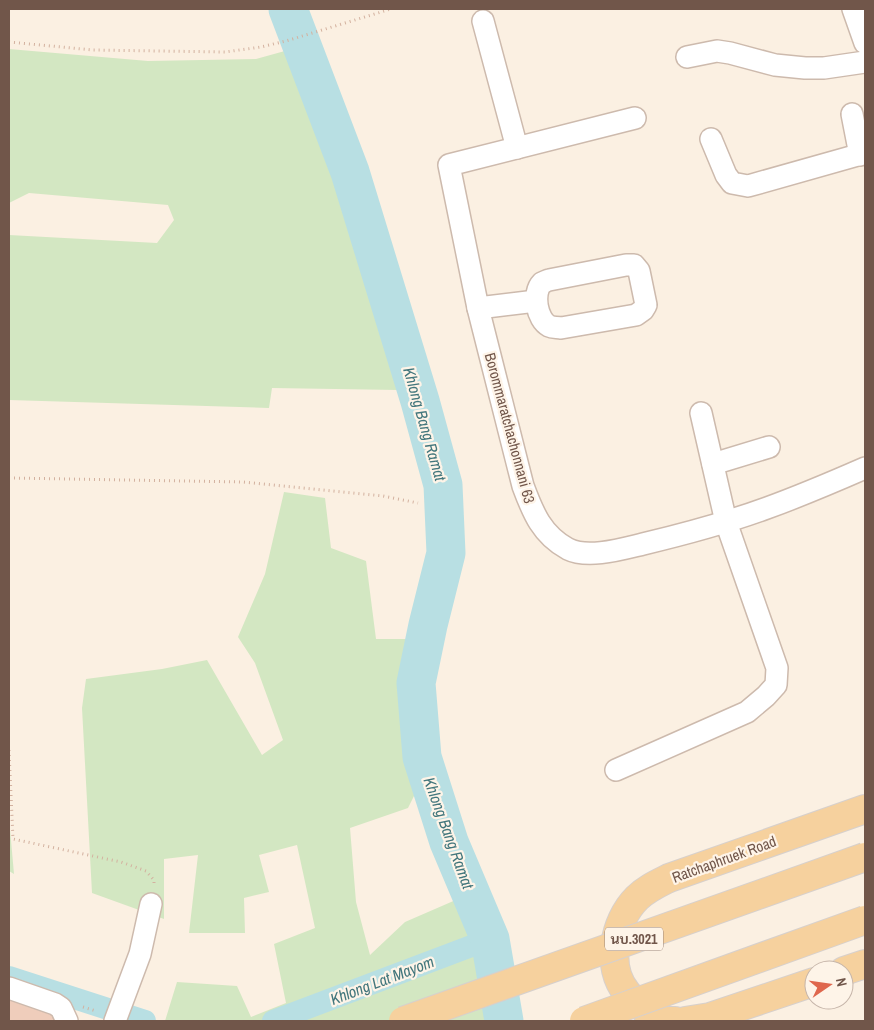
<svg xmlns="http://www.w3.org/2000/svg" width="874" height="1030" font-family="'Archivo Narrow',Sarabun,sans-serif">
<rect width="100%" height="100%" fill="#fbf0e2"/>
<g fill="#d3e7c2">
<polygon points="310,44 414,355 392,361 398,390 272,388 269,408 9,400 9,235 157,243 174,220 168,205 29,193 9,203 9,49 148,61 256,59"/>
<polygon points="284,492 325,498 331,548 366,561 376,639 408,639 414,752 420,784 408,808 350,828 356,902 370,955 405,922 458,899 475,932 487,980 495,1021 165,1021 177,982 237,986 251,1017 286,1003 274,944 315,928 297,845 259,855 269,892 244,898 245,933 189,933 198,855 164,859 164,919 92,893 82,708 86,679 162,669 207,660 262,755 283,740 255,663 238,637 265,574"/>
<polygon points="9,818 14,874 9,871"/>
</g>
<polygon fill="#0003" points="9,998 52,1015 62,1021 9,1021"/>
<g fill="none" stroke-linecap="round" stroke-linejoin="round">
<g stroke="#b8dfe3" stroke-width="22">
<polyline points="9,977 145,1021"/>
<polyline points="273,1021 490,939"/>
</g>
<polyline stroke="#b8dfe3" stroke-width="39" points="288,9 350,172 420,401 443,485 446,553 428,625 416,683 422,757 449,842 490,939 504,1021"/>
</g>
<polygon fill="#efcdbb" stroke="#e0b39d" points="9,997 52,1014 54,1021 9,1021"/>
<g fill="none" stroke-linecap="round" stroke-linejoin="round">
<defs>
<g id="minor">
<polyline points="853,9 865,43"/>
<polyline points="483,21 517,148"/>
<polyline points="687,57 717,51 730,53 775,65 805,68 824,68 865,62"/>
<polyline points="852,114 860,155"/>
<path d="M 635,118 L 449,165 L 478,308 L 523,486 C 533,513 542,535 568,549 C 588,559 622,549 643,544 C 685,534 726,523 767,508 C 800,496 833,482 865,468"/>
<polyline points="711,139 726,175 732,183 748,186 865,153"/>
<path d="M 626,265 L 634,265 L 639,271 L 646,305 L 643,310 L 636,315 L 561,328 C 557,327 553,328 549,326 C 537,320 532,293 542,283 C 542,283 548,280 549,280 Z"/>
<polyline points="478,308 536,301"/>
<polyline points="713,464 769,447"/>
<polyline points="616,770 747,712 766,696 776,685 777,668 726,522 701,413"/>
<polyline points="9,988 55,1004 61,1008 67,1021"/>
<polyline points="115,1021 140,954 151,904"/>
</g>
<g id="major">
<polyline points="844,971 865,964"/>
<path d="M 675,1021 C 670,1021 664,1021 660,1019 C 654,1017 643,1008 638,1003 C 635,1000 630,997 627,993 C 605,967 614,921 637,898 C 646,889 657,884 669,878 L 865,809"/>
<polyline points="685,1021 710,1017 814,982"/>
</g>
</defs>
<use href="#minor" stroke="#cdbaad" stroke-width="24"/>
<use href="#major" stroke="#d7d0cc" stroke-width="30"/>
<g stroke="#d3b19f" stroke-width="3" stroke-dasharray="1 4" stroke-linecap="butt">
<polyline points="9,42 93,50 225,52 261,47 286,41 391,9"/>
<polyline points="9,478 243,482 383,496 418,503"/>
<polyline points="9,750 13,839 121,862 146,871 154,880 154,884"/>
<polyline points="83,1007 96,1011"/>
</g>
<use href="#minor" stroke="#fff" stroke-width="21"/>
<use href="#major" stroke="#f6d19e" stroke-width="28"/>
<defs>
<g id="major-bridge">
<polyline points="403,1021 865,857"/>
<polyline points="584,1021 865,920"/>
</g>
</defs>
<use href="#major-bridge" stroke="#d7d0cc" stroke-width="30" stroke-linecap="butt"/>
<use href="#major-bridge" stroke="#f6d19e" stroke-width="28"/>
</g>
<g text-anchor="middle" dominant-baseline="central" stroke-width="4.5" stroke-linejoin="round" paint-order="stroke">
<rect fill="#fef4e8" stroke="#9b8579" stroke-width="1" x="605" y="927.5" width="58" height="23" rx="4"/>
<g font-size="14" font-weight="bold" fill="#71564a">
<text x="634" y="939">นบ.3021</text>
</g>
<g font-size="15" fill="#71564a" stroke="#fef4e8">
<text transform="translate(510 428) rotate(75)">Borommaratchachonnani 63</text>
<text transform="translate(724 859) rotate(-20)">Ratchaphruek Road</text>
</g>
<g font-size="16" font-style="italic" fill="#42767c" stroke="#fef4e8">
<text transform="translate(425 424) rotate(74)">Khlong Bang Ramat</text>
<text transform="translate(449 833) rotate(70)">Khlong Bang Ramat</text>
<text transform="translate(382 980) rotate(-21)">Khlong Lat Mayom</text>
</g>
</g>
<rect width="874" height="1030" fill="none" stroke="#71564a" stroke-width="20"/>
<g transform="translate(829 985) rotate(77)"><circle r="24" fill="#fef4e8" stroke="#c6b5a9"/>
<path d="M0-4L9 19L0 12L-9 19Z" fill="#df674d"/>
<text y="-8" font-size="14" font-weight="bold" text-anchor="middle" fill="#71564a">N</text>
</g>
</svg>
